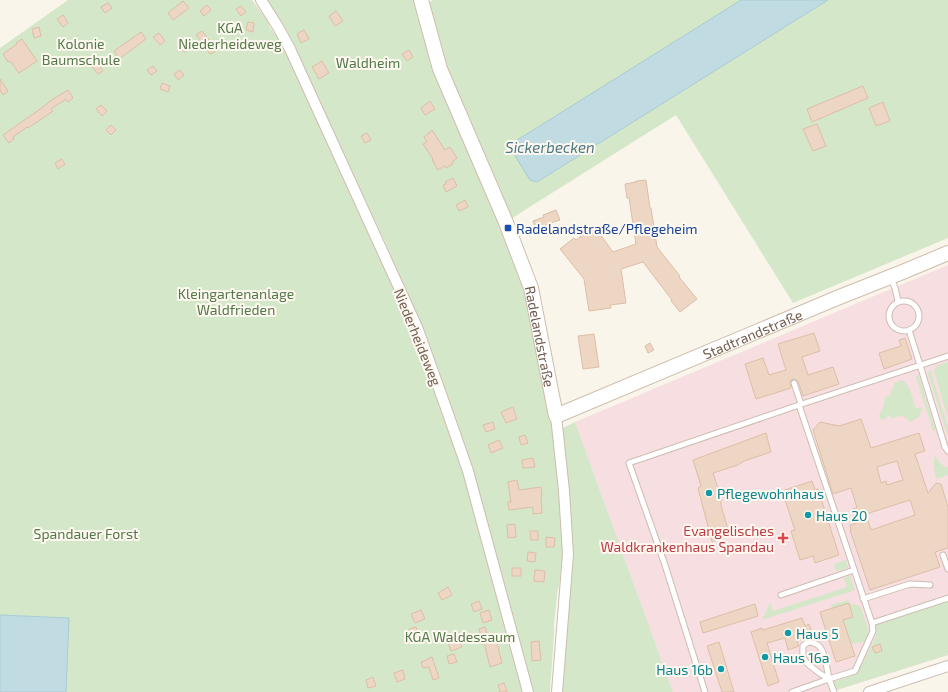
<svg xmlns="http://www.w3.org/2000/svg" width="948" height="692" font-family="'Exo 2',sans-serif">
<rect width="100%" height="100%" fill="#faf5ea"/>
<polygon fill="#f7dee0" points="948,265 948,655 831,692 673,692 575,422"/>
<g fill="#d4e7c9">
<polygon points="68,0 252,0 269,23 269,26 275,34 278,34 450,404 436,365 409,298 385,242 283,24 266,0 414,0 494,208 524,284 554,439 563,553 559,586 558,588 554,624 554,635 551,676 550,692 66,692 69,618 0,615 0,48"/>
<polygon points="433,0 741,0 514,142 537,182 828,0 948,0 948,238 793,303 676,115 509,220 442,68 425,5"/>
<polygon points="948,362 948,418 934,371 936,366"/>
<polygon points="930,369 948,427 948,436 928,374"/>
<polygon points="915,374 919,377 936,431 933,431"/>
<path d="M 902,380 C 911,386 912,397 915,407 L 917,408 L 921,407 L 923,411 L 920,413 L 919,417 L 910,422 C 905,415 899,414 893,419 L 888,415 L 884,420 L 880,419 L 879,415 L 883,408 L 885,397 L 890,396 L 891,390 L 894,387 L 894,383 Z"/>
<polygon points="575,422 673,692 557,692 568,554 559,430"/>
<path d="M 935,455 C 938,461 941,466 948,467 L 948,475 L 937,479 C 933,470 933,464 935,455 Z"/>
<polygon points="846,560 848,568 836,571 834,564"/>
<polygon points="850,576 855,590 762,620 770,603 773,611 847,587 844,578"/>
<polygon points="848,600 849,603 832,609 831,605"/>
<polygon points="948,601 948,655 836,690 833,682 857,674 876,637 875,627 878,623"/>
<polygon points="854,604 861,607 869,633 864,642 851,644 843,620 853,616 850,605"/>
</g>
<g fill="#c0dce2" stroke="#a7cbd3">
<polygon points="741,0 828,0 537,182 530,180 512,151 514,142"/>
<polygon points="0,615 69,618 66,692 0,692"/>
</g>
<g fill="#edd6c4" stroke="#debea6" fill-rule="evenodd">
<polygon points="183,1 189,8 173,20 168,13"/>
<polygon points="108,3 112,8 105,13 101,7"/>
<polygon points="207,5 211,10 204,16 200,11"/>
<polygon points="241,6 246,12 241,16 236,9"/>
<polygon points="336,11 343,21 335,26 329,16"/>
<polygon points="63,15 68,23 63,27 57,19"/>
<polygon points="248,22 254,23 253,32 246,30"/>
<polygon points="39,27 41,36 34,38 32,29"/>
<polygon points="304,30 309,39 301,43 297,34"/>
<polygon points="202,31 217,50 211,54 211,53 210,54 196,35"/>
<polygon points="141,32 146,39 119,59 114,51"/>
<polygon points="159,33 165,41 160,45 153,37"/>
<polygon points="22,39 37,61 19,73 10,61 8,62 3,54 17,44 16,43"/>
<polygon points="186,43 190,48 184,52 180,47"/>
<polygon points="409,50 413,57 407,61 402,54"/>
<polygon points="322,61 329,73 319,79 312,67"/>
<polygon points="98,64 103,71 98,74 92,67"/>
<polygon points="153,66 157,71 151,75 147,70"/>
<polygon points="180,70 184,75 178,80 174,74"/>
<polygon points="0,79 8,91 3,95 0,90"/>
<polygon points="162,83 170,86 168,92 160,89"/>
<polygon points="863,86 868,98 812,122 807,109"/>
<polygon points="68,90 73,98 68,102 66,99 51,109 53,111 43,118 28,128 27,127 13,137 14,139 9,143 3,135 43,107 53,99"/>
<polygon points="430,101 435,109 425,115 421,108"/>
<polygon points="883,102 890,121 876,126 869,108"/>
<polygon points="101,105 107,111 102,116 96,109"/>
<polygon points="817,124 826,146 813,151 803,129"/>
<polygon points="111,125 116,130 111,135 106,130"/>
<polygon points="432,130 445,150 450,147 457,158 452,162 453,164 446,168 444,166 438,170 432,160 433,159 423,144 427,142 424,137"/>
<polygon points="367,133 371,140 365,143 361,136"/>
<polygon points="62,159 65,164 58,169 55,163"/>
<polygon points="453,178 457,186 446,192 443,185 446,184 445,182"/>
<polygon points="646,180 650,208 651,208 657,247 680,276 679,277 697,299 680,312 671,301 672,300 643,262 621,269 626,303 610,305 611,308 589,311 584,279 560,249 574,238 576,240 594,226 613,252 636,244 629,198 627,198 625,184 636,182 636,181"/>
<polygon points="465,200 468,207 459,211 456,205"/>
<polygon points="556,210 560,220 547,224 549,228 529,236 527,230 535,227 533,221 544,217 543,215"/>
<polygon points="814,333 820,351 802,357 808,375 833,367 839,384 803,396 798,381 796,380 793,379 791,380 790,383 791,388 756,399 745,364 763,358 769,375 786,370 778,344"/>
<polygon points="594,334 599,367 583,369 578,336"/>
<polygon points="905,338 912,359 884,369 879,353 901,346 899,340"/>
<polygon points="650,343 654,350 648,353 645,346"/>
<polygon points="513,407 517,419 506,423 501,412"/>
<path d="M 861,419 L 871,448 L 919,433 L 925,451 L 915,454 L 928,493 L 936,483 L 941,484 L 948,507 L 948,548 L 935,552 L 940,567 L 870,590 L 850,530 L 851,530 L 850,525 L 857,523 L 852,509 L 857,508 L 851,488 L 833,494 L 813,430 L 820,422 L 839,426 ZM 897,461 L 903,480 L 887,485 L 886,481 L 881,483 L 877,467 ZM 910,500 L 915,515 L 871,530 L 866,514 Z"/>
<polygon points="493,422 495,429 486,432 483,425"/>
<polygon points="766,433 771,452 744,461 738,465 713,473 721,497 721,505 729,533 712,542 698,488 701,486 693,460"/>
<polygon points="525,435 528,443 521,445 519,437"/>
<polygon points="499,440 503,448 491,453 488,445"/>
<polygon points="533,458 535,467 523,468 522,460"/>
<polygon points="517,480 519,490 541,487 542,495 541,495 542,513 533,514 533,507 509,510 508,502 511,502 508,482"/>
<polygon points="812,481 815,490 818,489 839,555 815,563 813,556 800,560 791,531 795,530 782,491"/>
<polygon points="515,524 516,537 508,538 507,525"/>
<polygon points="530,531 538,531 538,540 531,540"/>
<polygon points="546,537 555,538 554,547 546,547"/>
<polygon points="528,552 536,553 535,562 527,561"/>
<rect x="512" y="568" width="9" height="8"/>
<polygon points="535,570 545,571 544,582 534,581"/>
<polygon points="448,587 452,595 442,600 438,593"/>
<polygon points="479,601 482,609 474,612 471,604"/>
<polygon points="849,603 853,617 843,620 855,656 836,662 820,612"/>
<polygon points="755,604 758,616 703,633 700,622"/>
<polygon points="421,610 425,619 415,623 411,614"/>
<polygon points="489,610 492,620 483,623 480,613"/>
<polygon points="802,618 805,626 809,624 813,636 797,641 799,646 788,650 785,638 767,643 779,682 768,686 751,632 762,628 763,630"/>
<polygon points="416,627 418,636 412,638 409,629"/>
<polygon points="485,627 487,634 481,636 479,629"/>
<polygon points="458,636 462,647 451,651 447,639"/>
<polygon points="496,639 502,663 490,667 484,642"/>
<polygon points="539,641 541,660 532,661 531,642"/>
<polygon points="719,642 734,692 722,692 707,646"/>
<polygon points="880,644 882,651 875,653 872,647"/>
<polygon points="454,654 457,662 449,664 447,656"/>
<polygon points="432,657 439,678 433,680 429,667 423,668 421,662 427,660 427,659"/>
<polygon points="403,670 405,679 397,682 394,673"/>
<polygon points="373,677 376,686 368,688 366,680"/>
<polygon points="504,683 507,692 500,692 498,685"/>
</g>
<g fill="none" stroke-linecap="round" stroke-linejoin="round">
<defs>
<g id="lane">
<polyline points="891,278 895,288 898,301"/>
<circle cx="904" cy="316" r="15"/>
<polyline points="909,330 920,365 945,447 948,451"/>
<polyline points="794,383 801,404"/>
<polyline points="943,555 948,569"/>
<polyline points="781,595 854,570"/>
<polyline points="863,599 910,584 930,585"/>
<polyline points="872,623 948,598"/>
<path d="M 829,679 C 827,670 826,655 820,647 C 818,644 812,642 808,642 L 803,646 C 803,650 802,655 804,659 C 806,664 823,676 829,679 L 855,671 L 873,631 L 872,623 L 799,405 L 948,356"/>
<polyline points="705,692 664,562 629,463 799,405"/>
<polyline points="792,692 829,679 834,692"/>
</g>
<g id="street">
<polyline points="261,0 278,27 290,49 417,327 446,408 468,471 528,692"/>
<polyline points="556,416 564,491 568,554 557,692"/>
<polyline points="869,692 948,666"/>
</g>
<g id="secondary">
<path id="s1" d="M 421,0 L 440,69 L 505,220 L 531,288 L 556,416 L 837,298 L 905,271 L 948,253"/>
</g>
</defs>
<use href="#lane" stroke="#ccbdb1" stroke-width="7"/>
<use href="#street" stroke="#ccbdb1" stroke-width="12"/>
<use href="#secondary" stroke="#cebeae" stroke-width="16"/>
<use href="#lane" stroke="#fff" stroke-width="5"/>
<use href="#street" stroke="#fff" stroke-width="10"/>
<use href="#secondary" stroke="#fff" stroke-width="14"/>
</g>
<rect fill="#1a4fb4" stroke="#fdf9f0" stroke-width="1.5" x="504" y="224" width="8" height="8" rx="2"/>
<g fill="#0f9aa8" stroke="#fdf9f0" stroke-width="1.5">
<circle cx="709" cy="493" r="4"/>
<circle cx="808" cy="515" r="4"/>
<circle cx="788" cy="633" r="4"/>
<circle cx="765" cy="657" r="4"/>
<circle cx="721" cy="669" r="4"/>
</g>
<path fill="#e0444e" stroke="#fdf9f0" stroke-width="1.5" d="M781 532h4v4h4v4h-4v4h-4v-4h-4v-4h4z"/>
<g text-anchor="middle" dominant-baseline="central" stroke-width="4" stroke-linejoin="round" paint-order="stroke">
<g font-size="14" fill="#547849" stroke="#fdf9f0">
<text x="230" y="27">KGA<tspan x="230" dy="16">Niederheideweg</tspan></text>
<text x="81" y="43">Kolonie<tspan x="81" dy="16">Baumschule</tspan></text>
<text x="368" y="62">Waldheim</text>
<text x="236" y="293">Kleingartenanlage<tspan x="236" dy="16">Waldfrieden</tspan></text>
<text x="86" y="533">Spandauer Forst</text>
<text x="460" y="636">KGA Waldessaum</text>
</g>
<g font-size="14" fill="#164399" stroke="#fdf9f0" text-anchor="start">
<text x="516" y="228">Radelandstraße/Pflegeheim</text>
</g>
<g font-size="14" fill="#735d50" stroke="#fdf9f0">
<text stroke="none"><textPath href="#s1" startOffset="652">Stadtrandstraße</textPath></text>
<text transform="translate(418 337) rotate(68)">Niederheideweg</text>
<text stroke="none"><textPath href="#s1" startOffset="358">Radelandstraße</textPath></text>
</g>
<g font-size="14" fill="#0d838f" stroke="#fdf9f0" text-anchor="start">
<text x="717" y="493">Pflegewohnhaus</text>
<text x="816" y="515">Haus 20</text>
<text x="796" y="633">Haus 5</text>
<text x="773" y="657">Haus 16a</text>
<text x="713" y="669" text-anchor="end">Haus 16b</text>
</g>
<g font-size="14" fill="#be3a42" stroke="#fdf9f0" text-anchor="end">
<text x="774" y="530">Evangelisches<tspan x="774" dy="16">Waldkrankenhaus Spandau</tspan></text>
</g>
<g font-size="15" font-style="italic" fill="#4c7884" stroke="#fdf9f0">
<text x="550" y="147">Sickerbecken</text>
</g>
</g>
</svg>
